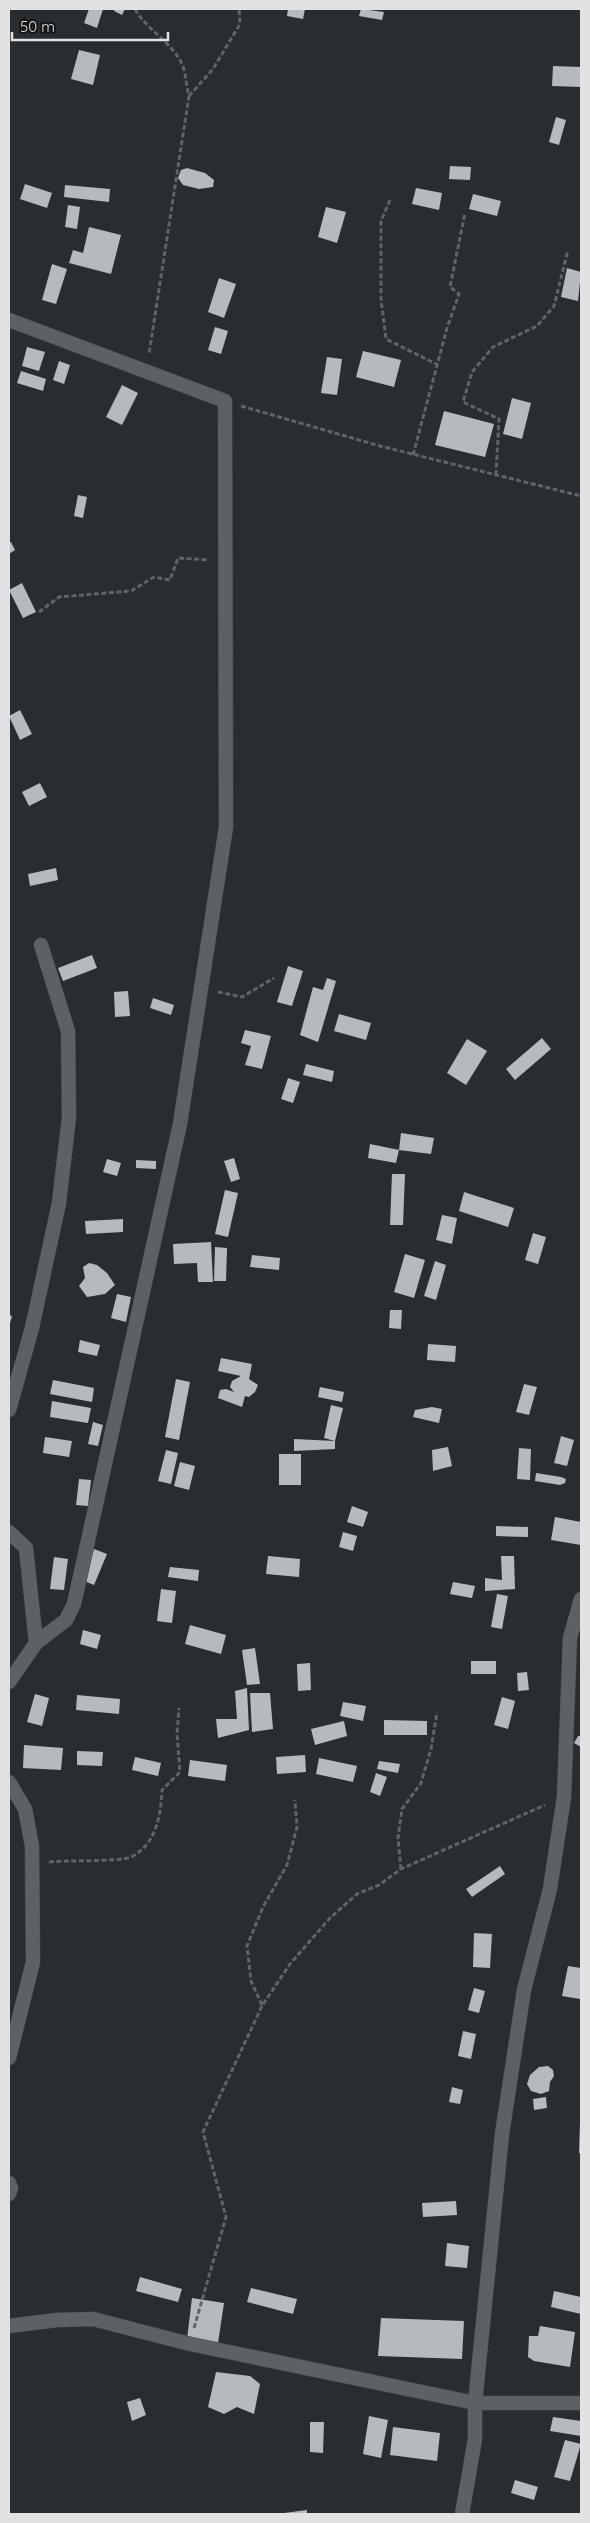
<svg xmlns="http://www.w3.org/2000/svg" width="590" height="2523" font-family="Quicksand,sans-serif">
<rect width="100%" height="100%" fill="#292d30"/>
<g fill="#b6babe">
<polygon points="89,9 103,9 97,28 84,23"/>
<polygon points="115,9 125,9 122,15 114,11"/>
<polygon points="288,9 305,9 303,19 287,16"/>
<polygon points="361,9 384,12 382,20 359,16"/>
<polygon points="79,50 100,55 93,85 71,79"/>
<polygon points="553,66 581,67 581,87 552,86"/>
<polygon points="556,117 566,120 559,145 549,142"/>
<polygon points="450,166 471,167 470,180 449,179"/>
<polygon points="187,168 205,173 214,180 213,187 199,189 183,185 178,178 181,170"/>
<polygon points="25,184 52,193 47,208 20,199"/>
<polygon points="65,185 110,189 109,202 64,197"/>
<polygon points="416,188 442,193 439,210 412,204"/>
<polygon points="473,194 501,201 497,216 469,209"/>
<polygon points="68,205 80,207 77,229 65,227"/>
<polygon points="326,207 346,212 337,243 318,237"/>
<polygon points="89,227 121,235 111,274 69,263 73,250 83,253"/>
<polygon points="52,264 67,269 56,304 42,300"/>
<polygon points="567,268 581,272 578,301 561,297"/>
<polygon points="219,278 236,284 224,318 208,312"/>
<polygon points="215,327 228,331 221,354 208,350"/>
<polygon points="27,347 45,352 39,371 22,366"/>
<polygon points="363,351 401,360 394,387 356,377"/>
<polygon points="327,357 342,359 337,395 321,393"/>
<polygon points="59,361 70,365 64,384 53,380"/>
<polygon points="21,371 46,379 43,391 17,383"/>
<polygon points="122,385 138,393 122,425 106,417"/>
<polygon points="512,398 531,403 522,439 503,434"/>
<polygon points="444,411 494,424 485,457 435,445"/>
<polygon points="78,495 87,497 83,518 74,516"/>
<polygon points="11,542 15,550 9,554 9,543"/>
<polygon points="22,583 36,612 23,618 9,590"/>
<polygon points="20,710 32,734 20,740 9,716"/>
<polygon points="40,783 47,797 29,806 22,792"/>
<polygon points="56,868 58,880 30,886 28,874"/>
<polygon points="92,955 97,968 63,981 58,968"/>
<polygon points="288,966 303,971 292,1006 277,1002"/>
<polygon points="327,978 336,981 318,1042 300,1035 313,987 323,990"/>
<polygon points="128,991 130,1016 115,1017 114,992"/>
<polygon points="153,998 174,1005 171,1015 150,1008"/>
<polygon points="339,1014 371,1023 366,1040 334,1031"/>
<polygon points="245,1030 271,1036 262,1069 245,1065 251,1046 241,1043"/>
<polygon points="542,1038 551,1049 515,1080 506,1069"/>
<polygon points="467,1039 487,1051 466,1085 447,1073"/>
<polygon points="306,1064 334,1071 332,1082 303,1075"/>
<polygon points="288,1078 300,1082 293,1103 281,1099"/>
<polygon points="401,1133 434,1138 431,1154 399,1150"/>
<polygon points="370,1144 399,1150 396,1163 368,1158"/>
<polygon points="234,1158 240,1179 231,1182 224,1161"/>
<polygon points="107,1159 121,1163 117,1176 103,1172"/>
<polygon points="136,1160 156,1161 156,1169 136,1168"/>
<polygon points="392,1174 405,1174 403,1225 390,1225"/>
<polygon points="225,1190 238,1193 228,1237 215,1234"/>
<polygon points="464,1192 514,1208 508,1227 459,1211"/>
<polygon points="442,1215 457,1218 452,1244 436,1240"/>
<polygon points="123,1219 123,1232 86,1234 85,1221"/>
<polygon points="533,1233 546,1237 538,1264 525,1260"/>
<polygon points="211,1242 213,1282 198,1282 197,1263 174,1264 173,1244"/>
<polygon points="215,1247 227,1248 226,1281 214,1281"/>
<polygon points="405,1254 425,1260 414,1298 394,1292"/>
<polygon points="252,1255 280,1258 279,1270 250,1267"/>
<polygon points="435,1261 446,1265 436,1300 424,1296"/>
<polygon points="89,1263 97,1265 107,1273 115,1285 105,1294 87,1297 79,1286 85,1278 83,1267"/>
<polygon points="117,1294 131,1297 126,1322 111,1318"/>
<polygon points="390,1310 402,1310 401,1329 389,1328"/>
<polygon points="9,1315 12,1316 9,1327"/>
<polygon points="80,1340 100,1345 97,1356 78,1352"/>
<polygon points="428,1344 456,1346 455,1362 427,1360"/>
<polygon points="221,1358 252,1364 249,1379 258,1385 255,1392 249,1397 245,1396 242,1407 218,1398 220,1390 226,1389 234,1392 230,1387 232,1381 241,1376 218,1371"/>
<polygon points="176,1379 190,1382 179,1440 165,1437"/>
<polygon points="53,1380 94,1388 92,1402 50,1394"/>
<polygon points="524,1384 537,1387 529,1415 516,1412"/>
<polygon points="320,1387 344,1392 342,1402 318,1397"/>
<polygon points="52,1401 91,1408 88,1423 50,1417"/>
<polygon points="331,1405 343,1408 335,1441 324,1438"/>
<polygon points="432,1407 442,1409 439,1423 413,1417 415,1410"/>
<polygon points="93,1422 103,1425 98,1446 88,1444"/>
<polygon points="561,1436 574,1440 567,1466 554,1463"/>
<polygon points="45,1437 72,1441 69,1457 43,1453"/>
<polygon points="294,1439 335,1441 335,1449 294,1451"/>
<polygon points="448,1447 452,1466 433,1471 432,1450"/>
<polygon points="519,1448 531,1449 530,1480 517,1479"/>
<polygon points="166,1450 178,1453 171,1484 158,1481"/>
<rect x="279" y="1454" width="22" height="31"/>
<polygon points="180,1462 195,1466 189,1490 174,1486"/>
<polygon points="536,1473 561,1477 566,1479 565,1483 560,1485 535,1481"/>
<polygon points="79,1479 91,1480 88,1506 76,1505"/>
<polygon points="352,1506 368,1512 363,1527 347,1522"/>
<polygon points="555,1517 581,1522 581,1545 551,1540"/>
<polygon points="496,1526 528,1527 528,1537 496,1536"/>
<polygon points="343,1532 357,1536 353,1551 339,1547"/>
<polygon points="94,1549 107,1554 94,1585 82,1580"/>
<polygon points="268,1556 300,1559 299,1577 266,1574"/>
<polygon points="501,1556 514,1556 515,1589 485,1591 485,1578 502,1580"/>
<polygon points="54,1557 68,1559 64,1590 50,1589"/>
<polygon points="170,1567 199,1570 198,1581 168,1577"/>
<polygon points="453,1582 475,1586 472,1598 450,1594"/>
<polygon points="161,1589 176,1591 172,1623 157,1621"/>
<polygon points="497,1594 508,1596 502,1629 491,1627"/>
<polygon points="190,1625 226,1635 221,1654 185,1644"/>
<polygon points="83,1630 101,1635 97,1649 80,1644"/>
<polygon points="255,1648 260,1684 247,1685 242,1650"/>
<rect x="471" y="1661" width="25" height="13"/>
<polygon points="310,1663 311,1690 298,1691 297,1664"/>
<polygon points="527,1672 529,1690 518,1691 517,1673"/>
<polygon points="247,1688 249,1730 218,1738 216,1719 237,1719 235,1691"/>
<polygon points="250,1693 270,1693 273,1729 252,1732"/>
<polygon points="35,1694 49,1698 42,1726 27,1722"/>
<polygon points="77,1695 120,1699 119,1714 76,1710"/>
<polygon points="502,1697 515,1701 508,1729 494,1725"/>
<polygon points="343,1702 366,1706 363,1721 340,1716"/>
<polygon points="384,1720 427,1721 427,1735 384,1735"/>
<polygon points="344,1721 347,1736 315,1745 311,1729"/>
<polygon points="578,1736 581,1736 581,1747 574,1743"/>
<polygon points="24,1745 63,1748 61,1770 23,1768"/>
<polygon points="77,1751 103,1752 102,1766 77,1765"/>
<polygon points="305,1755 306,1772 277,1774 276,1757"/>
<polygon points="135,1757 161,1763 158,1776 132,1770"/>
<polygon points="319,1758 357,1766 353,1782 316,1774"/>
<polygon points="190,1760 227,1765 225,1781 188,1776"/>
<polygon points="379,1761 400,1764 398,1773 377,1769"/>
<polygon points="376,1773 387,1777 380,1796 370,1792"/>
<polygon points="500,1866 505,1874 472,1897 466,1889"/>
<polygon points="474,1933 492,1934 490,1968 473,1967"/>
<polygon points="568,1966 581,1968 580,1999 562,1996"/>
<polygon points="474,1988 485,1991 479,2013 468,2010"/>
<polygon points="463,2031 476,2034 471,2059 458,2056"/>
<polygon points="548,2066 553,2070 554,2076 550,2082 549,2091 541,2094 531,2091 527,2084 530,2075 539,2067"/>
<polygon points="452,2087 463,2090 460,2104 449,2102"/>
<polygon points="546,2097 547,2108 534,2110 533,2099"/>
<polygon points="580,2121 581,2121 581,2153 579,2153"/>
<polygon points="456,2201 457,2215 423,2217 422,2203"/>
<polygon points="447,2243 469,2246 467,2268 445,2266"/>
<polygon points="140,2277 182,2289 178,2302 136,2291"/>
<polygon points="251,2288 297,2299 293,2314 247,2302"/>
<polygon points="554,2291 581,2297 581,2314 551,2307"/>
<polygon points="192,2298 224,2303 218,2343 187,2339"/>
<polygon points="381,2318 464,2321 462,2359 378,2356"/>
<polygon points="540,2326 575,2332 570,2367 534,2361 528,2357 529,2336 538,2336"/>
<polygon points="216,2372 250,2376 260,2384 254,2414 237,2407 224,2414 208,2407"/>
<polygon points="140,2398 146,2415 132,2421 127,2402"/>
<polygon points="369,2416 388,2420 381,2458 363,2454"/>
<polygon points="553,2417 581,2421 581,2436 550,2431"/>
<polygon points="310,2422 324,2422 323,2453 310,2452"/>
<polygon points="393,2427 440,2433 437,2461 390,2455"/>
<polygon points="565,2440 581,2444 570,2481 554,2477"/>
<polygon points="515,2480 538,2487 534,2500 511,2493"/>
<polygon points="307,2510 307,2514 284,2514 284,2513"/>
</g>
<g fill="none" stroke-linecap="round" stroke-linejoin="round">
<defs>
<g id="minor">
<polyline points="9,320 225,401 226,827 180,1124 74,1604 66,1620 36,1643"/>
<polyline points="9,1410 32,1328 59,1203 69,1117 68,1031 41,945"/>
<polyline points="9,1532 26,1548 36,1643 9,1682"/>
<polyline points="9,1782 25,1809 32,1846 33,1962 9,2058"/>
<polyline points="9,2183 11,2188 9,2194"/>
<polyline points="9,2326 57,2320 93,2319 190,2344 475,2403 581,2403"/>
<polyline points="462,2514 475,2439 475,2403 502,2134 524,1990 550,1889 564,1797 570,1638 581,1599"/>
</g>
</defs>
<use href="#minor" stroke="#484a4d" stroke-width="15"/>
<g stroke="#616467" stroke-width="3" stroke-dasharray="5 2.5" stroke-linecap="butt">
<path d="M 135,9 C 146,29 170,41 181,62 C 186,71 186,86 189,96 L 149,354"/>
<polyline points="189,96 213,69 240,24 239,9"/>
<polyline points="390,200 381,221 381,299 386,339 436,364"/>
<polyline points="241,406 380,446 581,496"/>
<polyline points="413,455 447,328 459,294 450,287 465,213"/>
<polyline points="496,475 499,419 463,402 472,372 493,347 537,326 554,306 568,250"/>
<polyline points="39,612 59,597 131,591 154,577 170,580 178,558 209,560"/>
<polyline points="218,992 242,997 274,978"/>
<path d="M 49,1862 C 66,1860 119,1862 131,1857 C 156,1845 161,1815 162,1790 L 180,1772 L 177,1734 L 179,1708"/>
<polyline points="401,1869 398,1838 402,1809 421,1783 431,1749 437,1712"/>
<polyline points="262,2005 251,1981 247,1946 263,1907 287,1865 297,1827 295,1800"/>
<polyline points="194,2328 226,2217 203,2132 262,2006 290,1964 330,1918 357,1894 379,1885 401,1869 545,1805"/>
</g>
<use href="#minor" stroke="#5d6164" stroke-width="14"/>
</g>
<rect width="590" height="2523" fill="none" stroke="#e0e2e4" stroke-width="20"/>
<path d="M12 32v8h156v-8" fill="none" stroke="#e0e2e4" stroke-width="2.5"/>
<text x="20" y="32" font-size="15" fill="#e0e2e4" stroke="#131516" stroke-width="4" paint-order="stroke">50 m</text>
</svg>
